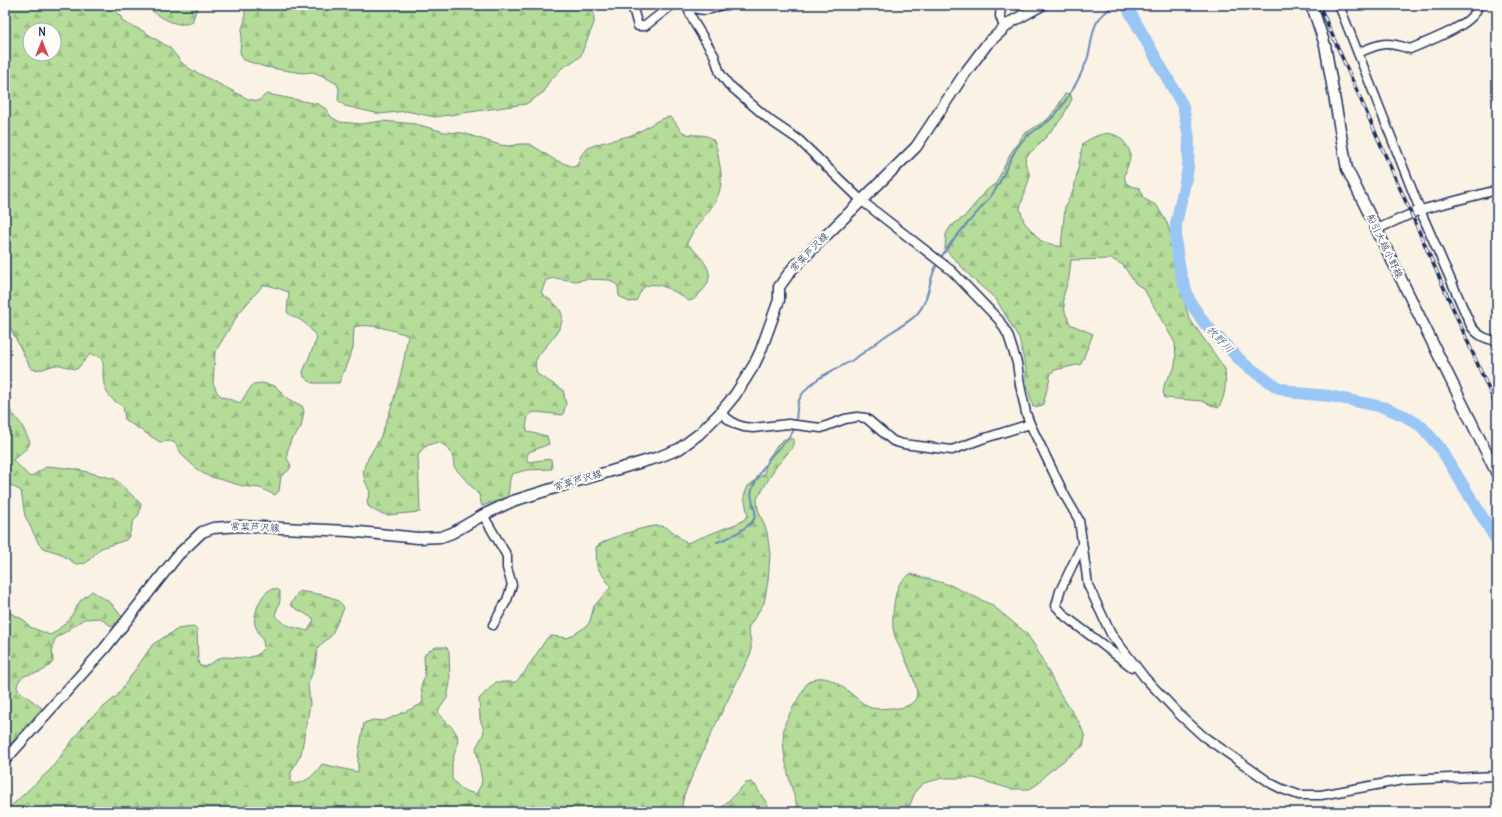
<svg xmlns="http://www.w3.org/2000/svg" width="1502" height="817" font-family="Delius,'Klee One',sans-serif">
<defs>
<pattern id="forest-firs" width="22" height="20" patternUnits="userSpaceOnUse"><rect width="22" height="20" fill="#b5dd99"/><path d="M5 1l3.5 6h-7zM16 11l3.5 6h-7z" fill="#9bbe86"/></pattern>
</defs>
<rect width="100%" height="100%" fill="#fbf2e6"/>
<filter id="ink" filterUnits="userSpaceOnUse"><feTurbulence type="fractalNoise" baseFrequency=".025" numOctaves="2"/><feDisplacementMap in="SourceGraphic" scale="8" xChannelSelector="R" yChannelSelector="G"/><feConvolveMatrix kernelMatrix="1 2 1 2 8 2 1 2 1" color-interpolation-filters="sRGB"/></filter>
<g filter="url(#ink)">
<g fill="url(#forest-firs)" stroke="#68867c" fill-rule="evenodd">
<path d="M 5,5 L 106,5 L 111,7 L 121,17 L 123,22 L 143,31 L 170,48 L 182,63 L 190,69 L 248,99 L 258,101 L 267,94 L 318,104 L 326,109 L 331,117 L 340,122 L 361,124 L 382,121 L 416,124 L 444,132 L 463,133 L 500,145 L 509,146 L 520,144 L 530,144 L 555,160 L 574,167 L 578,164 C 580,158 581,153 587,149 C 596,142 623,139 634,134 C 649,128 655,119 670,117 C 678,122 677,131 687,134 C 694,136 708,133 713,140 C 717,145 718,155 719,161 C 729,204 703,209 687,243 C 700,257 721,273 701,292 C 697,296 695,300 689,301 C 678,293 657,279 644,287 C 641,290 638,297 636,301 L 629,302 L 619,296 L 618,286 L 610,280 L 586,279 L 576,281 L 554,278 L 546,280 L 541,293 C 547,298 554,302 558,307 C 573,324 544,345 537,358 C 534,363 536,369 537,374 L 563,390 L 566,404 L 563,415 L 537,412 L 531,413 L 528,417 L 526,427 L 528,432 L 547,436 L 549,444 L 529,452 L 527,456 L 527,462 L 551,459 L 552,469 L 526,470 L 512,474 L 510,479 L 508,497 L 482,506 L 479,495 L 454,467 C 453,453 451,449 439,442 C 430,444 422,446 418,456 L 420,512 L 387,515 L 377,512 L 368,506 L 367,501 L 370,492 C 367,485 362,477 364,469 C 365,460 377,445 381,436 C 394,402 403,371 408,335 C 394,331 369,322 354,327 L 353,348 L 339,383 L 312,383 L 304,377 L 303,372 L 317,338 C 313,332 308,325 302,321 C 296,317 292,317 287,312 L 289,292 L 268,285 L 263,285 L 239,313 L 215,352 L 213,383 L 217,392 L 221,396 L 240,403 L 253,384 L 262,383 L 275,386 L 288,399 L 302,406 L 304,411 L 301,427 L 295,436 L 291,439 L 287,453 L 287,458 L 291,466 L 289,470 L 281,476 L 279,491 L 275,495 L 260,488 L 243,486 L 208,476 L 199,471 L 183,456 L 175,443 L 170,441 L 160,442 L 125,420 L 123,406 C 107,398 103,389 103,371 C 103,367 104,362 101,359 C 99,356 94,355 90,354 L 77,369 C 70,369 62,364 56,365 C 44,367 46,371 31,369 L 5,317 ZM 30,30 L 54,30 L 54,54 L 30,54 Z"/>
<path d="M 144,5 L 198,5 L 192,22 C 175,30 157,14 144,5 Z"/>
<polygon points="245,5 589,5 594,14 594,23 580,57 562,68 548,83 544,92 526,104 435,117 406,111 380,114 345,106 338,100 339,89 337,84 323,76 313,72 302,73 265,67 244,60 241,56 240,51 242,29 245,20"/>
<path d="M 1070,93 L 1072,99 L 1062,118 L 1045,138 L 1026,157 L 1025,162 L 1030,176 L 1020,208 L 1024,222 L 1041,241 L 1061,247 L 1065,207 L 1074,189 L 1083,143 C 1096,135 1112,127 1124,142 C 1127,146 1131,151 1130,156 C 1130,164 1123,172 1125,180 C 1127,187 1135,187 1140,188 L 1143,198 L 1157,206 L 1167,223 L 1173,242 L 1175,271 L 1189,318 L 1225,369 C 1226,380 1226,398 1218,408 L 1202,401 L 1165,398 L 1163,392 L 1165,382 L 1174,369 L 1176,359 L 1175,343 L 1149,298 L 1144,289 L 1135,283 L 1123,265 L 1112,259 L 1071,260 L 1069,278 L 1063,297 L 1065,312 L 1070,324 L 1093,334 L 1081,364 L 1055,370 L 1051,373 L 1043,405 L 1033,407 L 1026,381 L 1026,370 L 1019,338 L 996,299 L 975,281 L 945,249 L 946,234 L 951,226 L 964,217 L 987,190 L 996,183 L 1012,151 L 1024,134 L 1048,119 L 1058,106 L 1065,94 Z"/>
<polygon points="5,404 21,424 30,442 28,447 13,460 30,477 48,466 75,469 115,479 141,504 139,514 133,522 129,536 126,540 101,548 86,563 76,564 59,553 43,548 39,544 25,516 21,491 5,482"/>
<path d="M 784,439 L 794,439 L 792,448 L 775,468 L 757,499 L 758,509 L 767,532 L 770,554 L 768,581 L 764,603 L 748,628 L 751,642 L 751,653 L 707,742 L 684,795 L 682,805 L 684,810 L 687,812 L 9,812 L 10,807 L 51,769 L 88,720 L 117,696 L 153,644 L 178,629 L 193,627 L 197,629 L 198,660 L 199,665 L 204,667 L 222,657 L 247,658 L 257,655 L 264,648 C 264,639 258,633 255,625 C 252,614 265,580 280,591 L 280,601 L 275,615 C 282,626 296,628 308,631 L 314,619 L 290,605 L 299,591 C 313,594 338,594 344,608 L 331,636 L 319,646 L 317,651 L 315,666 L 308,684 L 310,704 L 301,754 L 291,772 L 291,781 L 294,784 C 308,782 314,775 322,764 L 358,772 L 358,757 L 364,723 L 373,720 L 384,721 L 420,705 L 423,701 L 421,686 L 425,676 L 424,656 L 427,652 L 436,647 L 446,647 L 449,651 L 450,683 L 447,698 L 438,711 C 441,720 453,725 457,735 C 460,743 453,755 452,763 C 452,769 452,774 452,779 L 462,790 L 476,794 L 481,785 L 482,780 L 476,748 L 483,735 L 484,730 L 480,719 L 479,699 L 496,682 L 516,682 L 524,673 L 547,638 L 552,636 L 568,638 L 587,626 L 590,621 L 594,606 L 611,587 L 597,567 L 596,547 C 604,539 650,524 661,526 C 669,526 679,538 687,543 L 741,522 L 748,516 L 744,496 L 748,486 L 764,474 L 767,460 L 777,446 Z"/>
<path d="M 910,574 L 915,575 L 950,585 L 992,605 L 1026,633 L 1035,646 L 1059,692 L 1079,722 L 1085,737 L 1083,746 L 1045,775 L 1039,783 L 1030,789 L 1011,789 L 974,778 L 943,778 L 924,783 L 916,790 L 907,812 L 799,812 C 792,789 777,744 786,721 C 792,708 800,696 807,683 C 828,665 852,698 869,707 C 875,710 887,708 893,708 C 901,709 910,706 915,700 C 924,690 897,646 894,633 C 891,622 894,594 899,585 C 901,581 907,577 910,574 Z"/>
<path d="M 92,591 L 111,603 L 122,617 L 114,628 L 100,618 L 84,619 L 55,639 L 52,648 L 53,662 C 49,666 45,670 40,672 C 30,675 19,674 17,687 L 19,691 L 42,708 L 8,747 L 5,748 L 5,610 L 24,620 L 30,627 L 50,635 L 54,633 L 69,620 L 80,601 Z"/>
<polygon points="751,782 755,785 772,812 717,812 746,783"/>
</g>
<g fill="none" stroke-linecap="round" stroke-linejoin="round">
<g stroke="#678ab8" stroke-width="2">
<path d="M 940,259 C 955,234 977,215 994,192 C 1005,176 1009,156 1022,141 C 1032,130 1045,126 1055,115 C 1060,109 1065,102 1069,95 C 1075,87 1085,66 1088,57 C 1095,30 1089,23 1115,5"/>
<path d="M 796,422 C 797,414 796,405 800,398 C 810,379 833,371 851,361 C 866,352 878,340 893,331 C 901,326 909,322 916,315 C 930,301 928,279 938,262"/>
<path d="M 717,542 C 728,539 744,530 752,522 C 761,512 748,502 752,490 C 756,478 764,466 772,455 C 780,446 792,438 795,426"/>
</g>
<polyline stroke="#99c6f4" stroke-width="12" points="1126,5 1183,106 1189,138 1188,168 1176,224 1176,246 1181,275 1190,302 1205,324 1244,364 1277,387 1297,393 1330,396 1383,407 1405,416 1422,427 1441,449 1497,541"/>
<defs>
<g id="minor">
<polyline points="632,5 638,26 645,26 672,5"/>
<polyline points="686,5 695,24 714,55 720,73 728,84 771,121 799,140 862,201 952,271 999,320 1008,335 1017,363 1020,385 1026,413 1030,424 1065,496 1079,520 1088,585 1111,634 1145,678 1180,715 1203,736 1272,784 1282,789 1299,795 1321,795 1403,780 1497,776"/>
<path d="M 687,5 C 700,11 707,12 721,5"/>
<polyline points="1001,5 1000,16 1004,27"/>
<path d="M 1339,5 L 1420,210 L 1471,326 C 1478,336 1486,339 1497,341"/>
<path d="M 1358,53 C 1380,43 1386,41 1410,49 C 1426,42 1468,27 1476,11 C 1477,9 1477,7 1478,5"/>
<polyline points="1377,229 1420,210 1497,190"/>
<polyline points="720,413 735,424 744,427 753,428 788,424 821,428 845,419 857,417 866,418 893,441 903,444 952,450 982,439 1030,424"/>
<polyline points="483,515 507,556 507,568 512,585 507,600 493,625"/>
<polyline points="1082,545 1060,591 1056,606 1066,617 1132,667"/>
</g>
<g id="major">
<polyline points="1310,5 1314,12 1325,45 1347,169 1497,474"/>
<polyline points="5,760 105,648 178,555 202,532 213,528 240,526 349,531 418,538 441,537 452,533 483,515 513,501 574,482 659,457 679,449 699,434 720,413 735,395 744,381 754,365 761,350 779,300 779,287 792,269 916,147 963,76 987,44 1011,22 1042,5"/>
</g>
</defs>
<use href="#minor" stroke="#1b2f5e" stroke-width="11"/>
<use href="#major" stroke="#1b2f5e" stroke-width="13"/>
<use href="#minor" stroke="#fdfcf7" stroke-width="8"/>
<use href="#major" stroke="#fdfcf7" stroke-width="10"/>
<defs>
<polyline id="rail" points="1319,5 1497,408"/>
</defs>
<use href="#rail" stroke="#1b2f5e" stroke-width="3.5"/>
<use href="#rail" stroke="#fdfcf7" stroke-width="2" stroke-dasharray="6" stroke-linecap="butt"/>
</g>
</g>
<g text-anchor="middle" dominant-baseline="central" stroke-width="4" stroke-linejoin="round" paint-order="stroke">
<g font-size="10" fill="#1b2f5e" stroke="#fdfcf7">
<text transform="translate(1385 246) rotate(64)">船引大越小野線</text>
<text transform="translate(809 252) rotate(-46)">常葉芦沢線</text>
<text transform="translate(578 480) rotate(-17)">常葉芦沢線</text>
<text transform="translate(255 527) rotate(2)">常葉芦沢線</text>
</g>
<g font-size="11" font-style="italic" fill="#415c8b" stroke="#fdfcf7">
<text transform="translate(1220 339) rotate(46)">牧野川</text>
</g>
</g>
<rect width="1502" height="817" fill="none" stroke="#fdfcf7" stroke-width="20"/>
<rect x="10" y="10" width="1482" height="797" fill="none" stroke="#1b2f5e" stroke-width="1.5" filter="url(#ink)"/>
<g transform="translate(42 42)"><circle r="19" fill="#fdfcf7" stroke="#a3aaba"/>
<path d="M0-3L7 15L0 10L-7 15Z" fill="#d1495b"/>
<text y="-6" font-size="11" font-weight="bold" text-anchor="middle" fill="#1b2f5e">N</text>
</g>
</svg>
